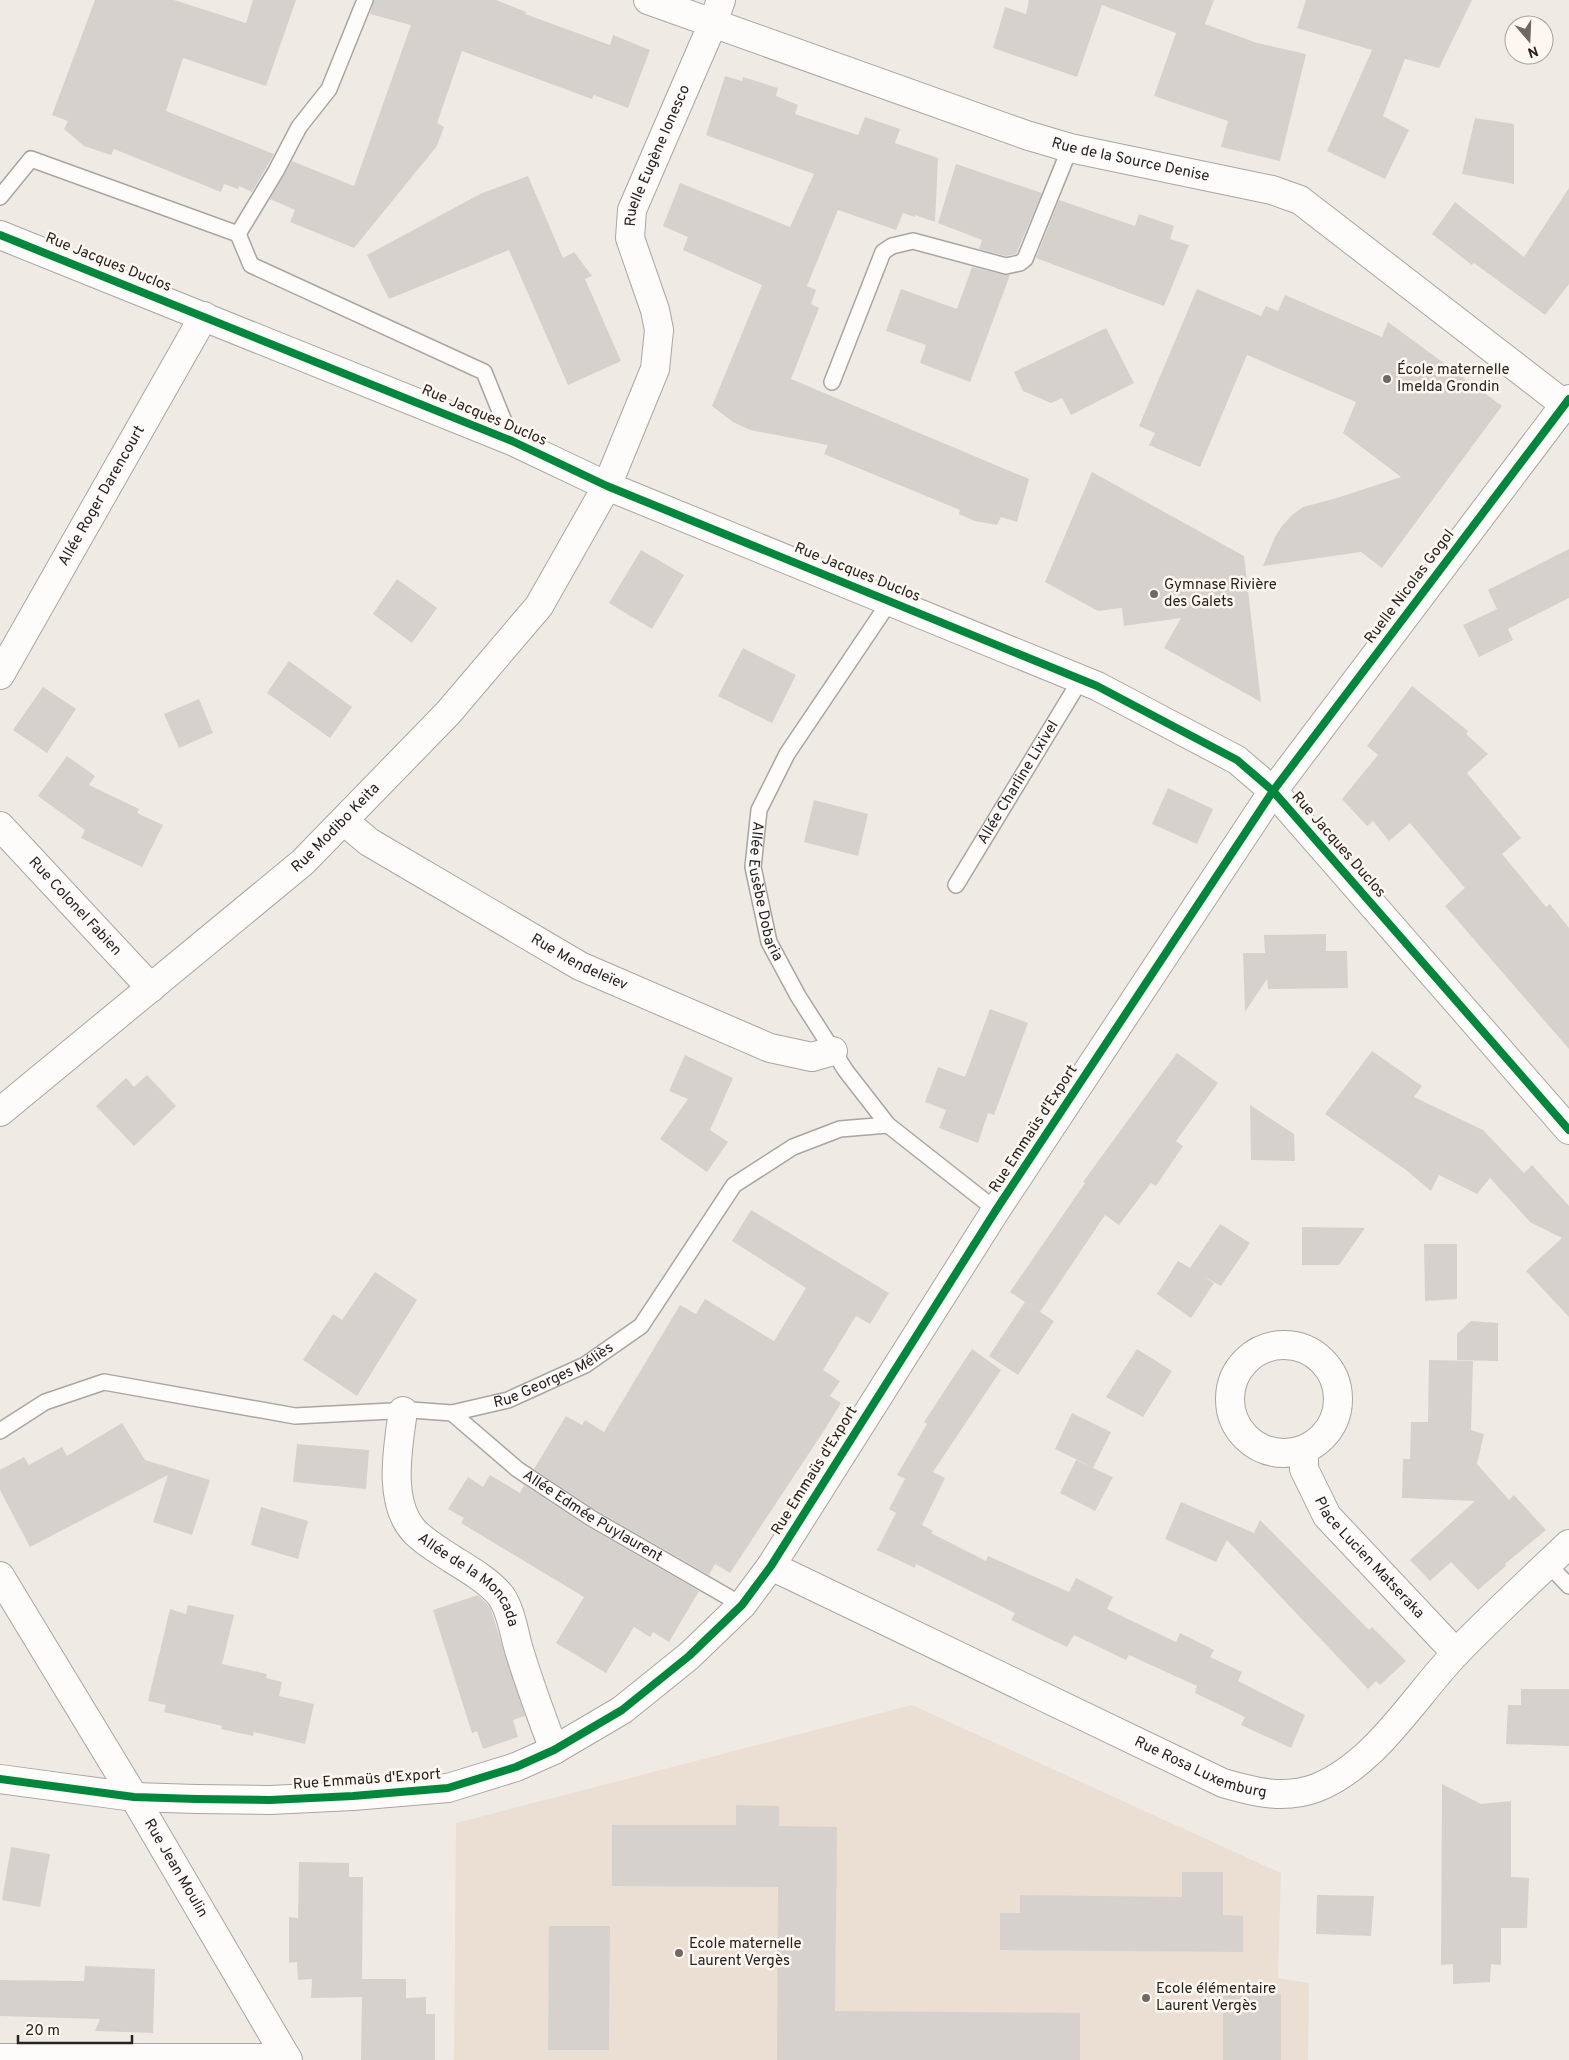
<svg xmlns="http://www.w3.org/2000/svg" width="1569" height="2060" font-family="Overpass,sans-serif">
<rect width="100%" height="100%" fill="#f0eae5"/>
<polygon fill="#ebdfd3" points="912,1705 1281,1873 1278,1978 1309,1983 1308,2060 454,2060 456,1823"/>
<g fill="#d7d1ce">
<polygon points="95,0 174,0 246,23 253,0 296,0 266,86 183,58 166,111 274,154 252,192 239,186 238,189 224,184 221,192 114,149 111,155 84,146 64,129 68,121 52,115"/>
<polygon points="374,0 496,0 526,12 525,14 610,45 613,35 650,50 628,108 594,95 592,99 462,51 437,123 444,127 437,146 354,248 290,222 295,210 270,199 292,161 354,186 411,25 370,14"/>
<polygon points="1029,0 1214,0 1205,24 1257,43 1306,54 1280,161 1221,147 1228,121 1154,96 1176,33 1102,5 1077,77 993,48 1005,7 1026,14"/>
<polygon points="1306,0 1472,0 1439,68 1405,59 1383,116 1409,130 1385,179 1327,151 1372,50 1297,28"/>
<polygon points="725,76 742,81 743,77 778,88 776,96 798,105 795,114 858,135 865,117 900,129 895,143 938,158 935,222 915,215 915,217 903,213 896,230 838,210 807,286 816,290 811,304 819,308 791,379 1029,479 1017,522 1001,517 997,525 975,521 959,514 960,510 824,454 828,445 750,430 733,422 712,406 762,285 683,250 688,237 663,226 680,183 790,227 814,174 706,135"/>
<polygon points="1475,118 1514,124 1514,184 1462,174"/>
<polygon points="956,164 1042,193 1016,254 1006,256 979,249 982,240 938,223"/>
<polygon points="528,176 563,258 574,252 592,276 585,279 621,361 568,385 509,250 389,299 367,255 480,194"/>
<polygon points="1569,188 1569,284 1545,315 1474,263 1472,265 1432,234 1455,202 1524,257"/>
<polygon points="1059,200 1135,226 1139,214 1174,226 1170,239 1189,245 1164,306 1036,258"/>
<polygon points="972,267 1004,275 1010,275 970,382 920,363 926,345 886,331 901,289 957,309"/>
<polygon points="1197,289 1261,316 1266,306 1278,311 1285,295 1382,337 1388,322 1502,406 1382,568 1361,552 1263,566 1275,537 1282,526 1292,515 1303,507 1340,497 1401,477 1343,433 1356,402 1247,355 1200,467 1149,445 1155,433 1139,426"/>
<polygon points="1106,328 1134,383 1071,415 1062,398 1051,403 1023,391 1014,372"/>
<polygon points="1092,472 1244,556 1261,702 1164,648 1181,618 1124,626 1122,608 1098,611 1045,582"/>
<polygon points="1569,549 1569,598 1508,629 1513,640 1479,657 1463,625 1497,609 1488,590"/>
<polygon points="641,550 684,575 652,629 609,603"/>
<polygon points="397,579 437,608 412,643 373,614"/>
<polygon points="743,648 796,675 772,723 718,696"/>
<polygon points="289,661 352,707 330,738 267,693"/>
<polygon points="1412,686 1468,731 1466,734 1488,754 1467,773 1521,838 1502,854 1546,907 1550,904 1569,928 1569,1049 1445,906 1465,888 1410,823 1389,841 1373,821 1367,826 1342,799 1378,755 1367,746"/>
<polygon points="43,687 76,709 47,753 13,730"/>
<polygon points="199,699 213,733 179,748 164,714"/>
<polygon points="67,756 95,776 89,785 139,809 137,813 163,825 142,867 81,838 85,830 38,796"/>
<polygon points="1168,788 1213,809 1197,844 1152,824"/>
<polygon points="814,800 868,814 858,856 804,842"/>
<polygon points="1326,934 1326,951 1347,951 1348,988 1268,989 1267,979 1245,1012 1243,953 1265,953 1264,935"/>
<polygon points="990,1009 1028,1023 994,1115 988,1113 978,1143 939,1128 946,1110 925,1102 938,1067 965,1077"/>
<polygon points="1372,1051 1422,1086 1414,1097 1483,1130 1524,1173 1532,1165 1569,1206 1569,1317 1526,1271 1562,1238 1530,1222 1490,1178 1477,1194 1439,1175 1431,1191 1406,1170 1325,1114"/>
<polygon points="1177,1053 1218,1083 1176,1141 1183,1146 1156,1186 1151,1183 1119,1225 1105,1215 1040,1312 1010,1292 1085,1183 1083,1182"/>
<polygon points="685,1055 733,1078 710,1130 728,1142 707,1172 660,1139 688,1099 669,1091"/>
<polygon points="147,1075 176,1106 134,1146 96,1106 126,1078 134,1087"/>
<polygon points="1250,1105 1294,1134 1295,1161 1251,1160"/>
<polygon points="751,1210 889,1293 870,1324 856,1316 823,1370 840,1381 830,1396 841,1403 825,1429 730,1573 715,1564 709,1575 596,1510 534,1469 566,1416 582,1425 585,1420 604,1432 680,1305 696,1314 705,1299 774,1341 806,1288 732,1241"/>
<polygon points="1220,1224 1250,1243 1221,1286 1203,1276 1214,1283 1191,1318 1157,1294 1178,1261 1190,1268"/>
<polygon points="1302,1227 1365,1228 1339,1265 1302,1265"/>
<polygon points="1424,1244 1457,1244 1457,1299 1425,1301"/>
<polygon points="375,1272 417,1300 357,1396 303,1360 333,1314 342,1320"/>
<polygon points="1025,1302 1054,1321 1018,1375 989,1356"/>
<polygon points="1471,1321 1498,1323 1498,1361 1457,1360 1457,1334"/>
<polygon points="972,1349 1001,1370 933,1472 945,1478 922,1525 933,1531 931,1533 986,1561 988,1556 1069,1592 1076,1578 1113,1597 1107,1609 1176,1642 1180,1633 1214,1650 1210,1657 1242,1672 1238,1681 1305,1715 1291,1748 1241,1725 1245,1717 1195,1693 1197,1686 1129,1655 1126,1660 1074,1635 1067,1647 1011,1620 1015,1613 916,1564 915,1568 877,1550 896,1513 889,1509 905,1479 897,1475 927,1424 924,1422"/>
<polygon points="1137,1349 1172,1371 1143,1417 1106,1397"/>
<polygon points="1429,1360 1473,1361 1471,1430 1484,1434 1477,1464 1509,1500 1514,1495 1546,1530 1505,1564 1506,1566 1478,1590 1451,1562 1430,1581 1410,1560 1475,1501 1402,1498 1403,1459 1410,1459 1411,1422 1428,1422"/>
<polygon points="1072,1413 1111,1432 1093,1468 1113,1477 1095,1511 1060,1493 1076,1460 1092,1467 1055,1449"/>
<polygon points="122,1423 145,1460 210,1480 192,1535 153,1522 168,1475 30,1547 0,1490 0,1470 24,1457 29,1465 62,1447 67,1456"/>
<polygon points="297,1444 369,1450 366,1489 293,1482"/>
<polygon points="490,1475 520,1493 524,1485 586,1526 699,1591 669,1642 653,1632 650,1637 634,1627 606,1673 556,1643 584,1597 461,1523 464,1518 448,1509 468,1477 483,1487"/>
<polygon points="1181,1502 1254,1533 1260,1520 1369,1630 1372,1627 1406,1661 1380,1685 1376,1681 1368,1689 1227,1540 1216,1562 1165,1539"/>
<polygon points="261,1507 308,1521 298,1559 251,1545"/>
<polygon points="478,1595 490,1607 525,1716 513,1720 518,1737 483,1749 477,1731 472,1733 433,1610"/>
<polygon points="188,1605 234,1615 222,1664 267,1674 266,1678 282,1682 279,1696 314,1704 305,1744 254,1732 253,1736 221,1729 222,1726 164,1712 166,1705 148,1701 170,1609 186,1614"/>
<polygon points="1521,1689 1569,1689 1569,1746 1506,1744 1508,1705 1521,1705"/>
<polygon points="1442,1784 1481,1804 1511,1801 1511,1877 1529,1878 1527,1928 1501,1928 1501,1965 1491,1964 1490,1982 1453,1984 1453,1964 1441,1965"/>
<polygon points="736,1805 779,1806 779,1826 837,1827 835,2011 1080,2013 1080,2060 777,2060 778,1887 612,1886 612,1825 736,1825"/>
<polygon points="11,1847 50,1854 40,1907 2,1900"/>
<polygon points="299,1862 349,1863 349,1877 363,1877 362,1979 406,1979 406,1998 426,1997 426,2014 435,2014 435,2060 361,2060 362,1997 311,1998 312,1979 298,1980 297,1962 289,1963 289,1917 298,1918"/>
<polygon points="1182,1872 1223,1872 1223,1915 1243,1916 1243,1952 1000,1950 1000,1913 1020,1913 1020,1895 1182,1897"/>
<polygon points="1317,1895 1374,1896 1371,1936 1316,1934"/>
<polygon points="549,1926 610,1926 609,2050 548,2050"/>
<polygon points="85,1966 155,1969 153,2033 95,2031 100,2019 0,2016 0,1980 84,1981"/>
<rect x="1223" y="1994" width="58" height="66"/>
</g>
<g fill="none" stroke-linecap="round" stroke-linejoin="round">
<defs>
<g id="lane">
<polyline points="0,197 31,159 238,234 251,265 484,372 512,441"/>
<polyline points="238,234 276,171 299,127 329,89 365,0"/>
<polyline points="832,382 883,252 892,246 913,241 1006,266 1020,263 1025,259 1070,148"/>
<path id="s1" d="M 890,601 L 787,754 L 759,810 L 753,867 L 769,942 L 798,996 L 846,1071 L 888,1125 L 996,1210"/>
<path id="s2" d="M 956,885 L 1081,679"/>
<path id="s3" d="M 452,1413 L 517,1469 L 591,1518 L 742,1605"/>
<path id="s4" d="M 0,1431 L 45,1402 L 104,1382 L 295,1416 L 411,1410 L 452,1413 L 508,1400 L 585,1365 L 641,1326 L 734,1185 L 793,1147 L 840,1129 L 888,1125"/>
<polyline points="1548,1564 1569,1586"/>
</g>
<g id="street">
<path id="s5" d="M 648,0 L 1026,135 L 1070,148 L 1272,190 L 1300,200 L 1569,408"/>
<path id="s6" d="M 0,675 L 204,316"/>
<path id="s7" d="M 344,821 L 369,842 L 580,966 L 770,1048 L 812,1057 L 833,1051"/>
<path id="s8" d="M 0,826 L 151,988"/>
<path id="s9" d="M 0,1112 L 303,862 L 448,713 L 539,606 L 607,486 L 655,369 L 659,330 L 655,310 L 630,238 L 632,210 L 713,23 L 721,0"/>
<circle cx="1284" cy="1399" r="54"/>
<path id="s10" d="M 403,1411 C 398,1447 387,1503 415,1532 C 426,1543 440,1551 452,1559 C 468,1569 489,1581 501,1596 C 512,1612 514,1635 520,1653 C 530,1686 542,1718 554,1750"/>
<path id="s11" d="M 1304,1451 L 1304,1469 L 1327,1516 L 1456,1653"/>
<path id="s12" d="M 771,1566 L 1223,1783 C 1254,1792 1284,1800 1316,1788 C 1375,1765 1414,1697 1457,1652 C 1493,1615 1531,1580 1569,1544"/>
<polyline points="0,1779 134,1797 196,1799 270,1800 353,1796 448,1788 516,1767 554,1750 622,1710 689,1656 742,1605 771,1566 996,1210 1273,791 1569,399"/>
<polyline points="0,2058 287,2058"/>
</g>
<g id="secondary">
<polyline points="0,235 512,441 607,486 1097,686 1237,760 1273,791 1569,1130"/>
<path id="s13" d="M 0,1576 L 134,1797 L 288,2060"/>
</g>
</defs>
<use href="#lane" stroke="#aaa5a1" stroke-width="18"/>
<use href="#street" stroke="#aaa5a1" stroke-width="30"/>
<use href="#secondary" stroke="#aaa5a1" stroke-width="30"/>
<use href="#lane" stroke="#fdfcfb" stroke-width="15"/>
<use href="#street" stroke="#fdfcfb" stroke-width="28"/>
<use href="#secondary" stroke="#fdfcfb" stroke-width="28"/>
<defs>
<g id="cycleway">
<polyline points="0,235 512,441 607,486 1097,686 1237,760 1273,791 1569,1130"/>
<polyline points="0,1779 134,1797 196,1799 270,1800 353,1796 448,1788 516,1767 554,1750 622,1710 689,1656 742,1605 771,1566 996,1210 1273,791 1569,399"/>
</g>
</defs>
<use href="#cycleway" stroke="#fef7f1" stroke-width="11"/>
<use href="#cycleway" stroke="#00873e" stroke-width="8"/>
</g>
<g fill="#6e6965" stroke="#fef7f1" stroke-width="2">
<circle cx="1387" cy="379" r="5"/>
<circle cx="1154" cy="594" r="5"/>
<circle cx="679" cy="1953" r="5"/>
<circle cx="1146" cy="1998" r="5"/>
</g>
<g text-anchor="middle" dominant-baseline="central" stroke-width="5" stroke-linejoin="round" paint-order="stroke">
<g font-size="15" fill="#282320" stroke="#fef7f1">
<text stroke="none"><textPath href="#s9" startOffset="1229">Ruelle Eugène Ionesco</textPath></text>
<text stroke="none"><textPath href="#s5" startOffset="509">Rue de la Source Denise</textPath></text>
<text transform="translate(108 263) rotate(22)">Rue Jacques Duclos</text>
<text transform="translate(484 416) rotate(23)">Rue Jacques Duclos</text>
<text stroke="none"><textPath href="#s6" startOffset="206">Allée Roger Darencourt</textPath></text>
<text transform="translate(857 573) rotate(22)">Rue Jacques Duclos</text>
<text transform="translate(1410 587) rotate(-53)">Ruelle Nicolas Gogol</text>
<text stroke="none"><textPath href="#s2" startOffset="120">Allée Charline Lixivel</textPath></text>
<text stroke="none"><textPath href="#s9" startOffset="440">Rue Modibo Keita</textPath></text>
<text transform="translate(1338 845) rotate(49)">Rue Jacques Duclos</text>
<text stroke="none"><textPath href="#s1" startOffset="330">Allée Eusèbe Dobaria</textPath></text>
<text stroke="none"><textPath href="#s8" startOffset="110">Rue Colonel Fabien</textPath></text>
<text stroke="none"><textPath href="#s7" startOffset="275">Rue Mendeleïev</textPath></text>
<text transform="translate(1034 1129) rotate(-57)">Rue Emmaüs d'Export</text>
<text stroke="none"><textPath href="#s4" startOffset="576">Rue Georges Méliès</textPath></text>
<text transform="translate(815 1471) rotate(-58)">Rue Emmaüs d'Export</text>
<text stroke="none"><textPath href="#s3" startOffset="175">Allée Edmée Puylaurent</textPath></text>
<text stroke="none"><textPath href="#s11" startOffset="129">Place Lucien Matseraka</textPath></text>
<text stroke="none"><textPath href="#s10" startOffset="199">Allée de la Moncada</textPath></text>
<text stroke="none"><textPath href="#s12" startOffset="475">Rue Rosa Luxemburg</textPath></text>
<text transform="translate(367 1780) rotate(-4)">Rue Emmaüs d'Export</text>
<text stroke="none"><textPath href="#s13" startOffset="341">Rue Jean Moulin</textPath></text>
</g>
<g font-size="15" fill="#282320" stroke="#fef7f1" text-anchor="start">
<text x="1397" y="370">École maternelle<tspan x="1397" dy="17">Imelda Grondin</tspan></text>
<text x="1164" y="585">Gymnase Rivière<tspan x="1164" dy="17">des Galets</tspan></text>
<text x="689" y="1944">Ecole maternelle<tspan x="689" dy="17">Laurent Vergès</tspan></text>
<text x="1156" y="1989">Ecole élémentaire<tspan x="1156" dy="17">Laurent Vergès</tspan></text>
</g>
</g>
<g transform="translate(1529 40) rotate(161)"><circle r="24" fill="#fef7f1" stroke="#a8a29d"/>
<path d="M0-4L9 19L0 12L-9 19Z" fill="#6e6965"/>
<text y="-8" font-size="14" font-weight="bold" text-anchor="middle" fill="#282320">N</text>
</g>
<path d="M18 2035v8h114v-8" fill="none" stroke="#282320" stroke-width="2.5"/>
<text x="25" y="2035" font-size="15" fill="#282320" stroke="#fef7f1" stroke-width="4" paint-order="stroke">20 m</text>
</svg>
